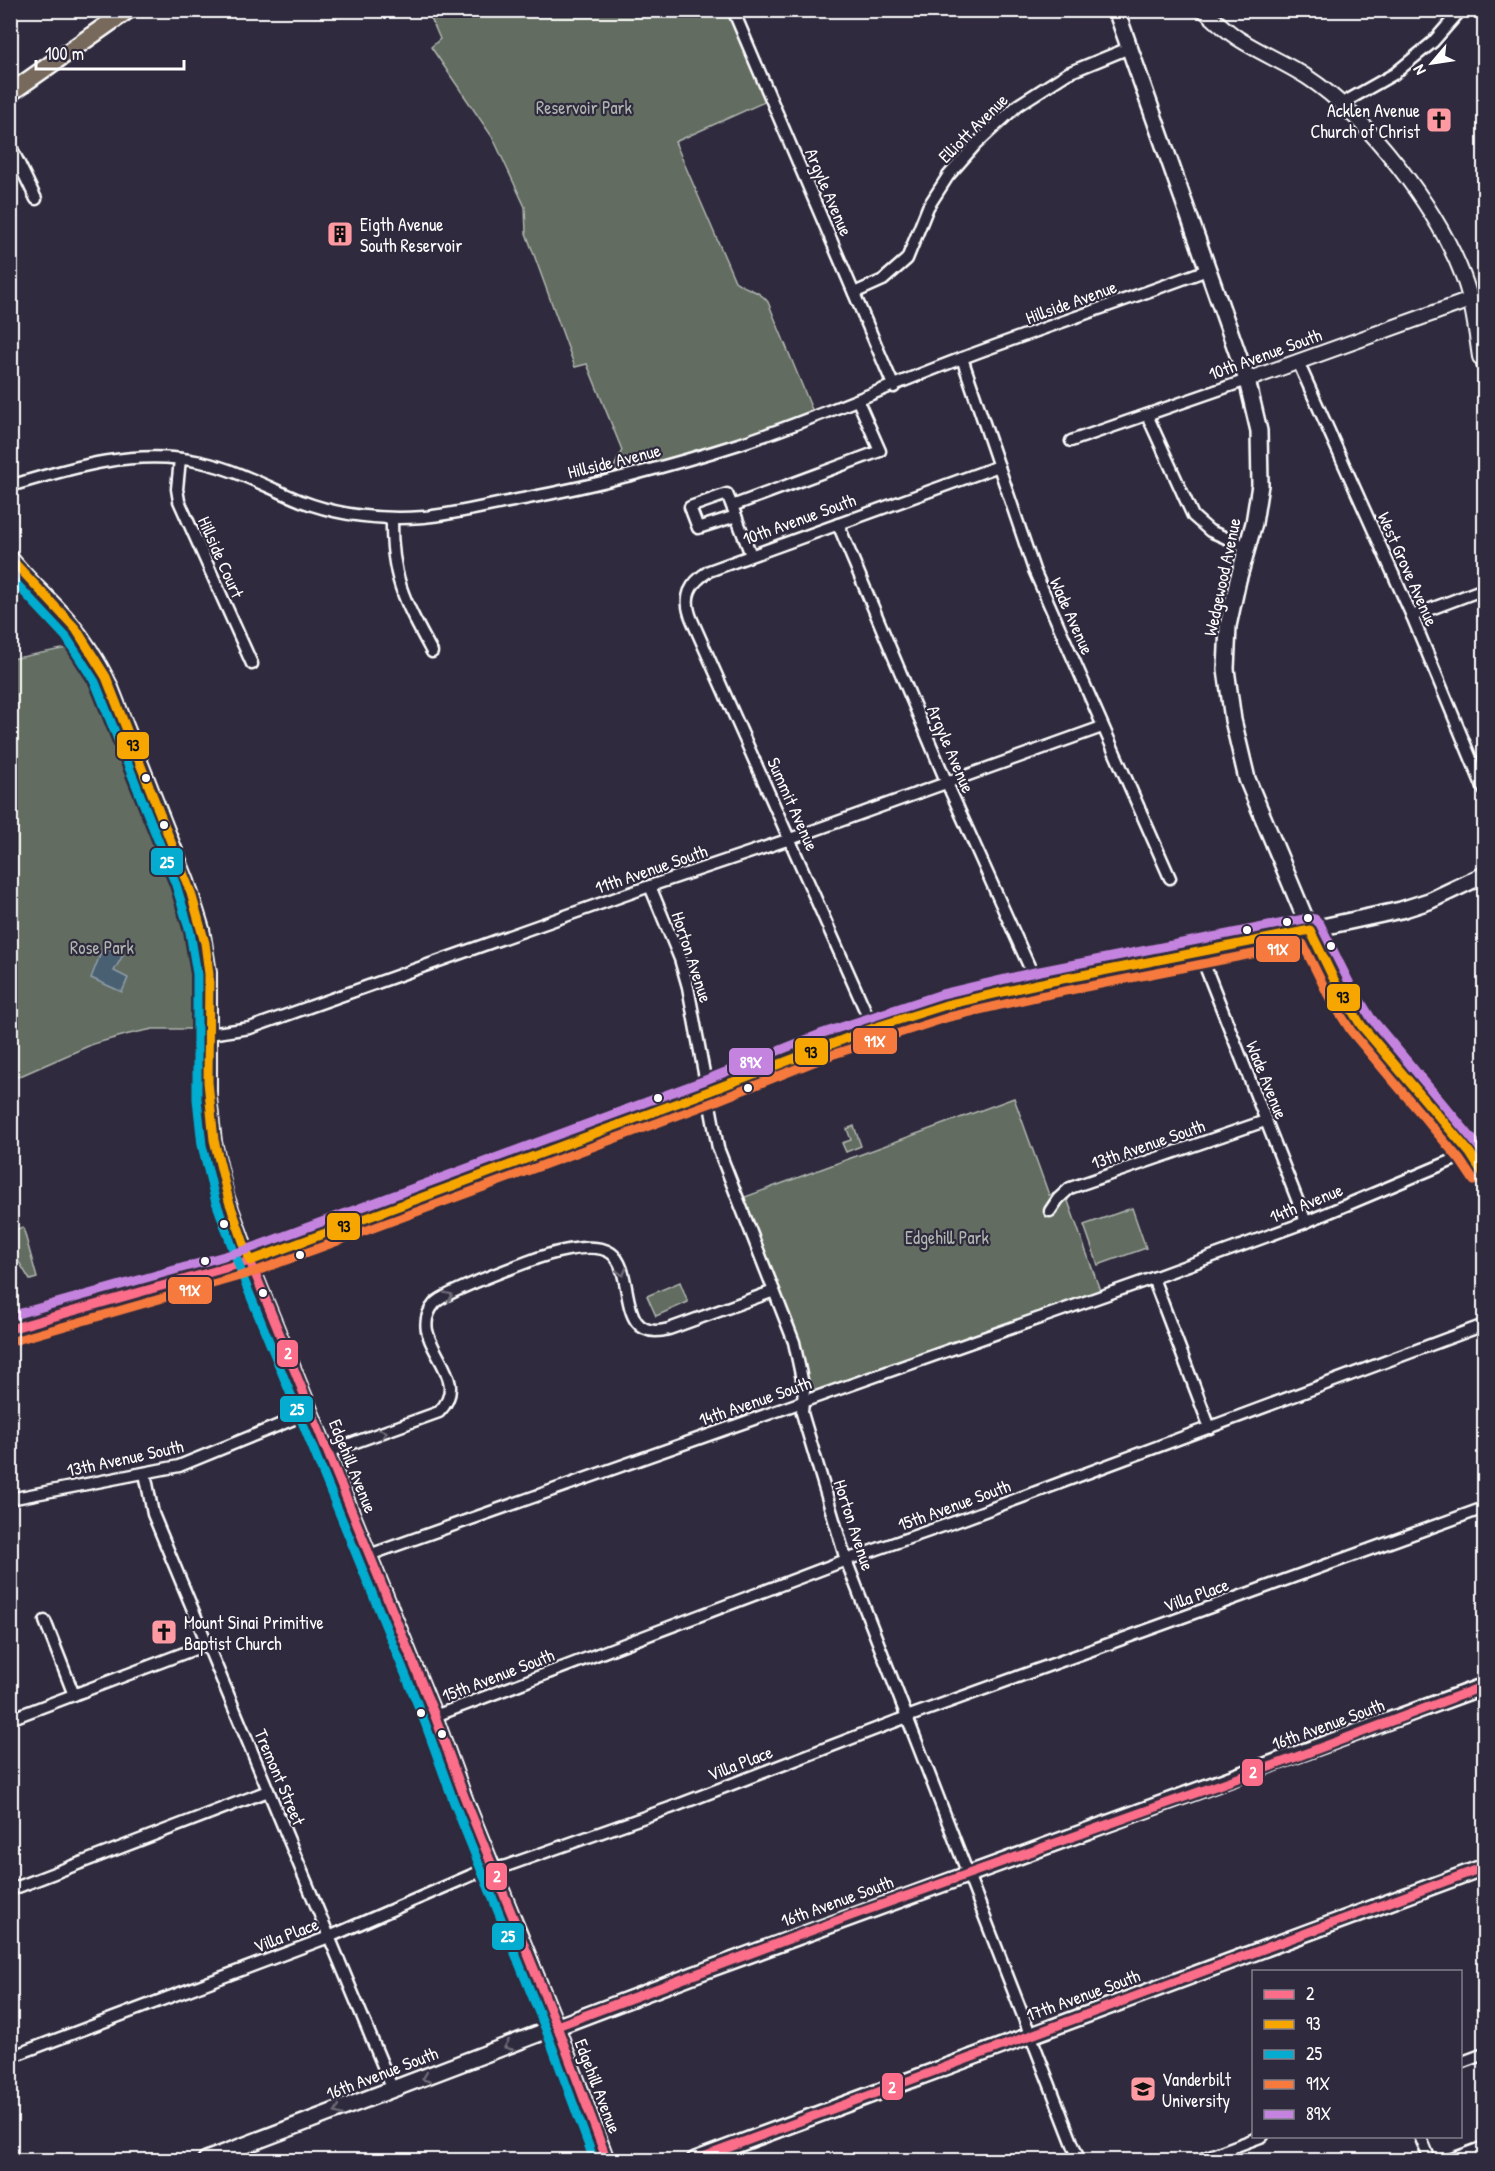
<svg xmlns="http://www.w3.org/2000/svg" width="1495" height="2171" font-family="'Patrick Hand',sans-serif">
<rect width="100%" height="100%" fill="#2f2a3d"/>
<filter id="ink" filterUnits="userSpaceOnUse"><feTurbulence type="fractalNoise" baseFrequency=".0167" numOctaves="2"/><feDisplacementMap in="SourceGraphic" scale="12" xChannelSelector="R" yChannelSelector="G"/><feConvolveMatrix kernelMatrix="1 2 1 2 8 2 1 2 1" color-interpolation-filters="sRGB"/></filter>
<g filter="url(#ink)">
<g fill="#626c61" stroke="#b0b6b0" stroke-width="1.5">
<path d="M 428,11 L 731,11 L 771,99 L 675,142 L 735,281 C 746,290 760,290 768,302 L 815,417 L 614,479 L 612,471 L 622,450 L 587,364 L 575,367 L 526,233 L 525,207 L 493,138 L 431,47 L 440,39 Z"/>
<polygon points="77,646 102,689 183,899 197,951 200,1029 153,1029 129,1034 93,1044 11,1080 11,659"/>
<polygon points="1014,1098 1049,1195 1064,1190 1102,1296 803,1402 794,1342 737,1200"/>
<polygon points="854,1126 861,1146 846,1152 842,1143 851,1140 847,1129"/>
<polygon points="1132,1208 1146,1248 1098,1265 1084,1225"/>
<polygon points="23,1227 37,1278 30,1280 11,1249 11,1234 14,1233 14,1230"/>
<polygon points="680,1282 688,1302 656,1316 647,1296"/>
</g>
<polygon fill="#496173" stroke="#92a0ab" stroke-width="1.5" points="103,947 123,955 114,971 128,978 122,992 91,978"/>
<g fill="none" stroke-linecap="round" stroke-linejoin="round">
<defs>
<g id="minor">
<polyline points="733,10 894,387"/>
<polyline points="1341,104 1394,74 1433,42 1461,10"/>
<polyline points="10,145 36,199"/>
<polyline points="854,293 883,280 907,259 928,207 948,176 976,144 1018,105 1068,73 1129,48"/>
<polyline points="1480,357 1484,369"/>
<polyline points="962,358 1034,570 1170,878"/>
<polyline points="1298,362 1412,616 1484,790"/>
<polyline points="1147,415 1193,516 1210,531 1247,547"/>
<polyline points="1071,441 1247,380"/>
<polyline points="180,459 177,489 179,501 252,664"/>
<path d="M 10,486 C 73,467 135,448 201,462 C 237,470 267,487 301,501 C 340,516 382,520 424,517 C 457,514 490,505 523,499 C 597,485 670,466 742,443 C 818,418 890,385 965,357 C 1045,327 1127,300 1207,270"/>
<polyline points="732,506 727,494 690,507 698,528 736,516"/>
<path d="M 392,519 C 391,578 405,602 432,652"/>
<polyline points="838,524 946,781 1037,984"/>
<polyline points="751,555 732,506 880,451 858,401"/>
<polyline points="1412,616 1484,589"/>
<polyline points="650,886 680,959 688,987 718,1148 794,1342 804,1389 802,1413 846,1560 1079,2160"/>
<polyline points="1199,951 1306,1222"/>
<path d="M 873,1028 L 692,620 C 682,597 690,583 709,571 L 999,466"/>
<polyline points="209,1034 250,1028 650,886 790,839 1102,727"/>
<polyline points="1050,1211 1058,1199 1070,1188 1265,1121"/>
<polyline points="1153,1278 1210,1428"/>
<path d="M 328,1452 L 439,1412 C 477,1374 402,1341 435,1303 C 445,1293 511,1268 527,1262 C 547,1254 593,1240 611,1253 C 637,1271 614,1344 669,1329 L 774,1291"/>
<polyline points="145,1473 153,1514 393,2090"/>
<polyline points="10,1499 179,1466 311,1412"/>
<polyline points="369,1555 1153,1278 1306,1222 1470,1153"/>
<polyline points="45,1621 74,1695"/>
<polyline points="435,1716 846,1560 966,1518 1484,1325"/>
<polyline points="10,1719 208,1644"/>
<polyline points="10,1890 268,1791"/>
<polyline points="10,2057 329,1937 479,1872 506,1866 670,1808 907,1717 1484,1508"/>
<polyline points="1460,2063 1484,2054"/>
<polyline points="1420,2136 1430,2160"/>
<polyline points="1199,2160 1263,2136"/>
<polyline points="1449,2160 1484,2147"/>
</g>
<g id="tertiary">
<path d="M 1204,10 C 1214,19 1224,29 1236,37 C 1258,52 1284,62 1307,77 C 1368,117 1437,208 1463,276 C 1473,302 1476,330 1480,357 L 1484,355"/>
<polyline points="1247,380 1470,300"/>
<path d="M 10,557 C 28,581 51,599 70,622 C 86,641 99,663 110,685 L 187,881 L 202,929 L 209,973 L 209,1098 L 214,1142 L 226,1195 L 257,1280 L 435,1716 L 464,1796 L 557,2026 L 607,2160"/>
</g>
<g id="secondary">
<polyline points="1116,10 1247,380 1259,431 1260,485 1254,523 1238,580 1228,626 1226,669 1233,720 1247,779 1310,930 1341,995 1361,1025 1470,1153 1484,1175"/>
<polyline points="10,1329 250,1261 707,1092 873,1028 946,1005 1037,984 1290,934 1401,910 1429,901 1484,875"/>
<polyline points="206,2160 693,1975 1484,1686"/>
<polyline points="695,2160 1484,1867"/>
</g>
<polyline id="primary" points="10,93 128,10"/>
</defs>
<use href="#minor" stroke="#fff" stroke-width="15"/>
<use href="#tertiary" stroke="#fff" stroke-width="18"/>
<use href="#secondary" stroke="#fff" stroke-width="20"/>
<use href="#primary" stroke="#fff" stroke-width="21"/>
<use href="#minor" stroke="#2f2a3d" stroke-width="10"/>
<use href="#tertiary" stroke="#2f2a3d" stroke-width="14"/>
<use href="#secondary" stroke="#2f2a3d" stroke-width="15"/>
<use href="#primary" stroke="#77695c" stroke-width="16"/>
<defs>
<g id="bus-1">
<polyline points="10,1329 250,1261 435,1716 464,1796 557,2026 607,2160"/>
<polyline points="557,2026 853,1915 1283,1762 1484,1686"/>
<polyline points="695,2160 1484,1867"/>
</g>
<polyline id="bus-2" points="10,558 76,629 106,677 191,893 205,943 209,974 208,1082 214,1140 229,1201 250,1261 707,1092 873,1028 946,1005 1037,984 1310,930 1339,990 1361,1025 1470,1153 1484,1175"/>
<polyline id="bus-3" points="10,577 66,637 95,682 176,885 190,932 197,974 197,1099 202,1145 215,1199 246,1285 424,1720 453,1800 546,2030 594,2160"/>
<polyline id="bus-4" points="13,1341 254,1272 711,1103 831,1055 949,1017 1040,996 1303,944 1328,995 1351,1031 1460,1160 1474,1181"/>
<polyline id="bus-5" points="10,1316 246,1250 703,1081 823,1033 942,994 1035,972 1309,918 1315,919 1320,924 1350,984 1371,1018 1484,1153"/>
</defs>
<use href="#bus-1" stroke="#2f2a3d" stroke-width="14"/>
<use href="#bus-2" stroke="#2f2a3d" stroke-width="14"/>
<use href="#bus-3" stroke="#2f2a3d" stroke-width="14"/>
<use href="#bus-4" stroke="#2f2a3d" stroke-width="14"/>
<use href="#bus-5" stroke="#2f2a3d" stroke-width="14"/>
<use href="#bus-1" stroke="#fb6d88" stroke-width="9"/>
<use href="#bus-2" stroke="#f7a600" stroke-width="9"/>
<use href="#bus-3" stroke="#06acd0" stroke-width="9"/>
<use href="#bus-4" stroke="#f6793e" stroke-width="9"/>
<use href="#bus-5" stroke="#c483df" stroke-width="9"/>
</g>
<defs><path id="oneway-chevron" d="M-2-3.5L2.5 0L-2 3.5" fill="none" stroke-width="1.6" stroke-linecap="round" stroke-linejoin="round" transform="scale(1.5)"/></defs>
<g stroke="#6d6a77">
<use href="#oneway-chevron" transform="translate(622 1272) rotate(75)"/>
<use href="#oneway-chevron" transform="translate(449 1296) rotate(-26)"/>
<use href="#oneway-chevron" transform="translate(383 1433) rotate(-19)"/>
<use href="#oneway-chevron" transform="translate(508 2046) rotate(158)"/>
<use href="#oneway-chevron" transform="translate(426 2078) rotate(159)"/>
<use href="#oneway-chevron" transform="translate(338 2111) rotate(159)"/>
</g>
</g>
<defs>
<symbol id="church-square" viewBox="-11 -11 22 22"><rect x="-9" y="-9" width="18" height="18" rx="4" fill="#ff9aa2" stroke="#2f2a3d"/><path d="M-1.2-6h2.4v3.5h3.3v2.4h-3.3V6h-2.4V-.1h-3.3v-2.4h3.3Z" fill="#111"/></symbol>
<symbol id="building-square" viewBox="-11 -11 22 22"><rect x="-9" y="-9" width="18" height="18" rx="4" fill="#ff9aa2" stroke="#2f2a3d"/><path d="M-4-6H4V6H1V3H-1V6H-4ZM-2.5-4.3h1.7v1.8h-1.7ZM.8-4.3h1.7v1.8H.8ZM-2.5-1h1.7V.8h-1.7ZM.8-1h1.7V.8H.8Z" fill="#111"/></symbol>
<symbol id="university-square" viewBox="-11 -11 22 22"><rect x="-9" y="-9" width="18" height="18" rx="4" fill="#ff9aa2" stroke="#2f2a3d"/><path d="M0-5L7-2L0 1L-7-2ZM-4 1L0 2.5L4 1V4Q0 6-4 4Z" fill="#111"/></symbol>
</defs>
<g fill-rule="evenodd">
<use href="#church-square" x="1424" y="105" width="30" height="30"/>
<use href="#building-square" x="325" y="219" width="30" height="30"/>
<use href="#church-square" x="149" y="1617" width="30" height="30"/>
<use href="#university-square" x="1128" y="2074" width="30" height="30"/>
</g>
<g fill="#fff" stroke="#2f2a3d" stroke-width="2">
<circle cx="146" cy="778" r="5"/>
<circle cx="164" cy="825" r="5"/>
<circle cx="1308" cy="918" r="5"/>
<circle cx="1287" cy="922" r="5"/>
<circle cx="1247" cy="930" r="5"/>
<circle cx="1331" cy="946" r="5"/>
<circle cx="748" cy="1088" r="5"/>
<circle cx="658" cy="1098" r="5"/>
<circle cx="224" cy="1224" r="5"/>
<circle cx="300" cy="1255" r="5"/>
<circle cx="205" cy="1261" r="5"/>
<circle cx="263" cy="1293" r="5"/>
<circle cx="421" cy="1713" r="5"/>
<circle cx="442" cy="1734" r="5"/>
</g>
<g text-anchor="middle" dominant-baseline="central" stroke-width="4.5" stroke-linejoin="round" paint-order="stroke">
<g font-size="18" fill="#b0b6b0" stroke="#2f2a3d">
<text x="584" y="107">Reservoir Park</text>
<text x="102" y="947">Rose Park</text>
<text x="947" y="1237">Edgehill Park</text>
</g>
<g font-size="18" fill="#fff" stroke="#2f2a3d" text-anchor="start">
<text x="1420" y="110" text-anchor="end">Acklen Avenue<tspan x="1420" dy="21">Church of Christ</tspan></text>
<text x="360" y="224">Eigth Avenue<tspan x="360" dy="21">South Reservoir</tspan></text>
<text x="184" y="1622">Mount Sinai Primitive<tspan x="184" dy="21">Baptist Church</tspan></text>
<text x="1162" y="2079">Vanderbilt<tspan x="1162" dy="21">University</tspan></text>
</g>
<g font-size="18" fill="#fff" stroke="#2f2a3d">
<text transform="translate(973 128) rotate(-45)">Elliott Avenue</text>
<text transform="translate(829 192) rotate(67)">Argyle Avenue</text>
<text transform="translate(1071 302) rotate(-20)">Hillside Avenue</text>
<text transform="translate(1265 354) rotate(-20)">10th Avenue South</text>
<text transform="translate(614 461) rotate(-14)">Hillside Avenue</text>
<text transform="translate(799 519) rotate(-20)">10th Avenue South</text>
<text transform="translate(221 557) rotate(66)">Hillside Court</text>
<text transform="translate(1408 569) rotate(66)">West Grove Avenue</text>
<text transform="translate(1222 577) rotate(-78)">Wedgewood Avenue</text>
<text transform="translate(1072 616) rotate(66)">Wade Avenue</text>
<text transform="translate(951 749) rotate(67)">Argyle Avenue</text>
<text transform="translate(793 804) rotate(66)">Summit Avenue</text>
<text transform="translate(651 869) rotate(-19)">11th Avenue South</text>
<text transform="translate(692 957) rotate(72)">Horton Avenue</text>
<text transform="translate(1267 1080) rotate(68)">Wade Avenue</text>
<text transform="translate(1148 1144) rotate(-19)">13th Avenue South</text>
<text transform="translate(1306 1203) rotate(-22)">14th Avenue</text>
<text transform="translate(755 1401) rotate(-19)">14th Avenue South</text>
<text transform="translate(125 1458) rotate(-12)">13th Avenue South</text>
<text transform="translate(353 1466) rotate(68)">Edgehill Avenue</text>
<text transform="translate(954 1505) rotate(-20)">15th Avenue South</text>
<text transform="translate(854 1525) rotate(72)">Horton Avenue</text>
<text transform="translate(1196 1595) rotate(-20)">Villa Place</text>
<text transform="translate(498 1675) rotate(-21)">15th Avenue South</text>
<text transform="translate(1328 1724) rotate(-20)">16th Avenue South</text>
<text transform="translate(740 1763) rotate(-21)">Villa Place</text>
<text transform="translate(280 1777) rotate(67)">Tremont Street</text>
<text transform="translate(837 1901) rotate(-20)">16th Avenue South</text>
<text transform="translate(286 1935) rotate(-21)">Villa Place</text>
<text transform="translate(1083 1995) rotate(-20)">17th Avenue South</text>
<text transform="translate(382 2073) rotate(-21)">16th Avenue South</text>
<text transform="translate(598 2086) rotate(69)">Edgehill Avenue</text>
</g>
</g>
<g stroke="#2f2a3d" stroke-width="2">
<rect x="116" y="731" width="34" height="29" rx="6" fill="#f7a600"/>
<rect x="150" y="847" width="34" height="29" rx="6" fill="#06acd0"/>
<rect x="1255" y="935" width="46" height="28" rx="6" fill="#f6793e"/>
<rect x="1326" y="983" width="35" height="29" rx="6" fill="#f7a600"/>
<rect x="852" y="1027" width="46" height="28" rx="6" fill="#f6793e"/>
<rect x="794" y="1037" width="35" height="29" rx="6" fill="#f7a600"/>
<rect x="728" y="1047" width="46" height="29" rx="6" fill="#c483df"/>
<rect x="326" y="1212" width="35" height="29" rx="6" fill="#f7a600"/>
<rect x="167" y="1276" width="46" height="29" rx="6" fill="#f6793e"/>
<rect x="276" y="1339" width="23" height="29" rx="6" fill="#fb6d88"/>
<rect x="279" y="1395" width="35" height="28" rx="6" fill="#06acd0"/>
<rect x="1241" y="1758" width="23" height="29" rx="6" fill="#fb6d88"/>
<rect x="485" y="1862" width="23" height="29" rx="6" fill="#fb6d88"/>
<rect x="491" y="1922" width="34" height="29" rx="6" fill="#06acd0"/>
<rect x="881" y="2072" width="23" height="29" rx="6" fill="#fb6d88"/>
</g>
<g font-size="16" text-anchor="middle" font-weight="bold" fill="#fff">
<text x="167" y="868">25</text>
<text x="1278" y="955">91X</text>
<text x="875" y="1047">91X</text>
<text x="751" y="1068">89X</text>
<text x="190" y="1296">91X</text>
<text x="288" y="1359">2</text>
<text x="297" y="1415">25</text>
<text x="1253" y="1778">2</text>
<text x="497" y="1882">2</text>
<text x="508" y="1942">25</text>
<text x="892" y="2093">2</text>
</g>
<g font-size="16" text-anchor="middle" font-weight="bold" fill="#111">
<text x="133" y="751">93</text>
<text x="1343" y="1003">93</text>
<text x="811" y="1058">93</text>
<text x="344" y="1232">93</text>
</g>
<rect width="1495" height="2171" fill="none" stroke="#2f2a3d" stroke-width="36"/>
<rect x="18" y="18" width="1459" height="2135" fill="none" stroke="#fff" stroke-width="2" filter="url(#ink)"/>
<rect x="1252" y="1970" width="210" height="168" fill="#2f2a3d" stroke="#827f8b" stroke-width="1.5"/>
<rect x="1264" y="1990" width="30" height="9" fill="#fb6d88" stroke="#827f8b" stroke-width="1.5"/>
<text x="1306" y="2000" font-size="18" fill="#ffffff">2</text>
<rect x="1264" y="2020" width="30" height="9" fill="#f7a600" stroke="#827f8b" stroke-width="1.5"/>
<text x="1306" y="2030" font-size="18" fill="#ffffff">93</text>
<rect x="1264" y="2050" width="30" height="9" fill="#06acd0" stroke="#827f8b" stroke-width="1.5"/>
<text x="1306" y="2060" font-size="18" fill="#ffffff">25</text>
<rect x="1264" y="2080" width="30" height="9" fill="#f6793e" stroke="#827f8b" stroke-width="1.5"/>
<text x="1306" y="2090" font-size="18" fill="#ffffff">91X</text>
<rect x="1264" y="2110" width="30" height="9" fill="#c483df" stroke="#827f8b" stroke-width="1.5"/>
<text x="1306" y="2120" font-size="18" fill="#ffffff">89X</text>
<g transform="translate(1432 63) rotate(241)" stroke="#2f2a3d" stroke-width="4.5" paint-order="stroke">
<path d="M0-4.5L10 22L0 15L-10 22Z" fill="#ffffff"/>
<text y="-9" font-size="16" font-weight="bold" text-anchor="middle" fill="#ffffff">N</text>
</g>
<path d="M36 60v9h148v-9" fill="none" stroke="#ffffff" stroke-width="3"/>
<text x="45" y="60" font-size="18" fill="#ffffff" stroke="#2f2a3d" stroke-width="4.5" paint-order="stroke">100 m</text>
</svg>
